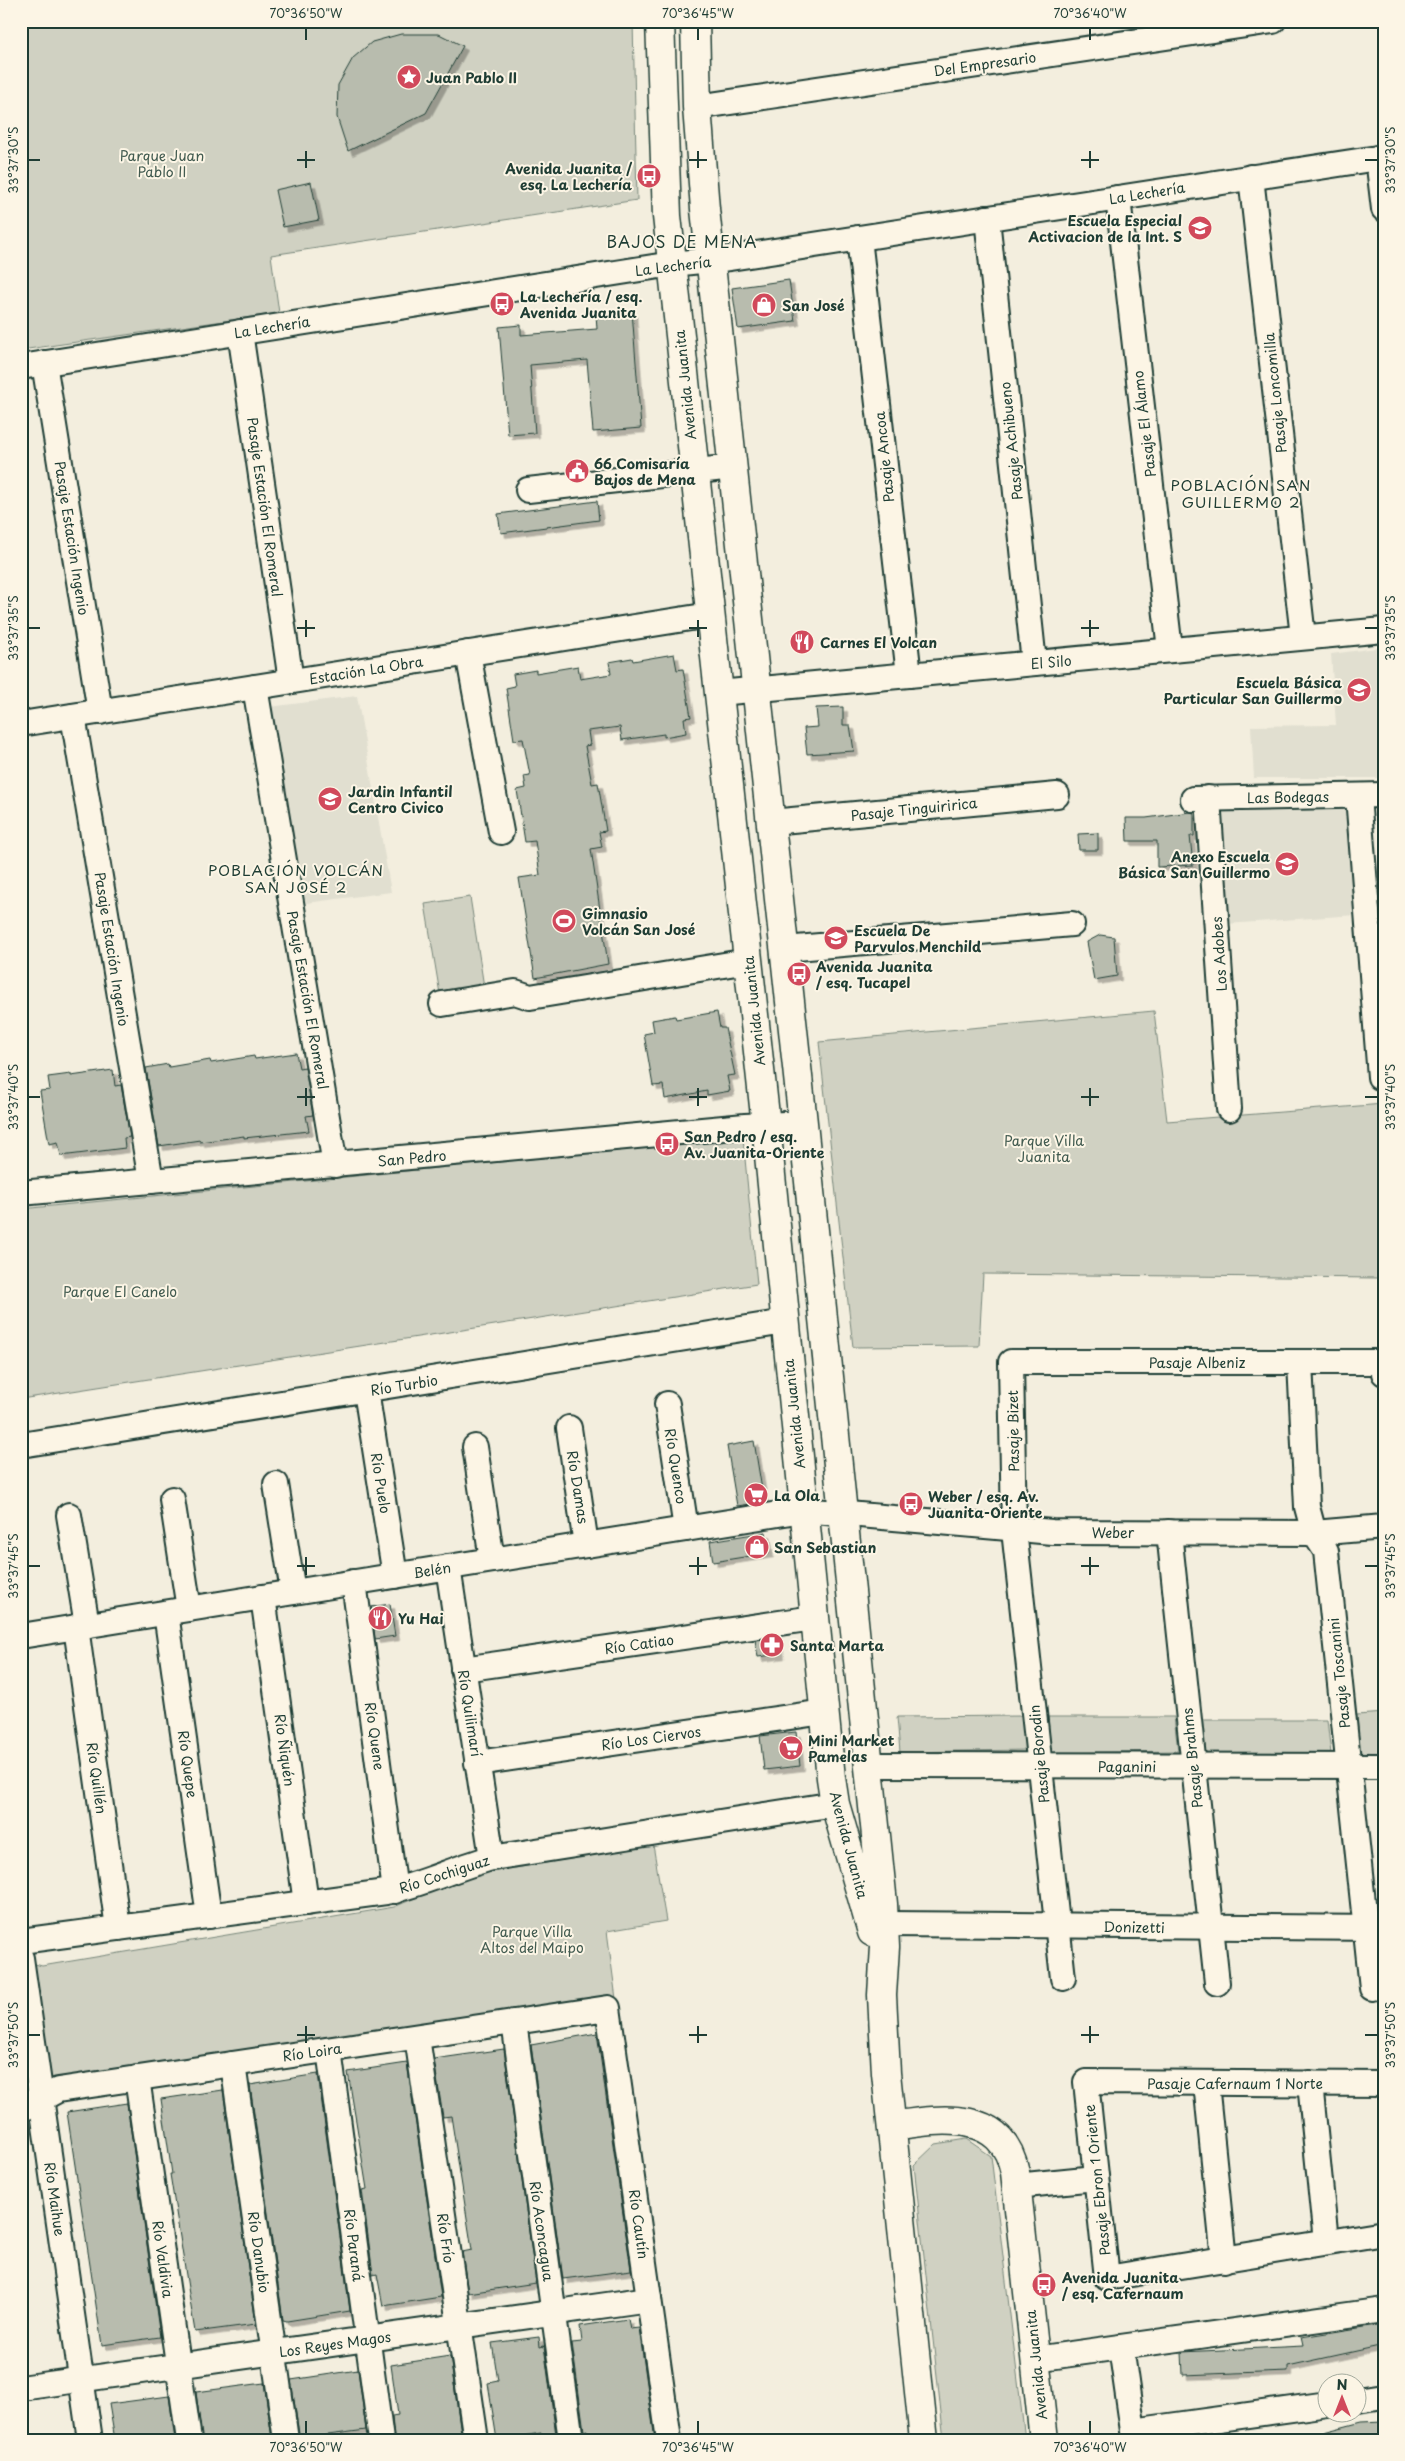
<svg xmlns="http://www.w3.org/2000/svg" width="1405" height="2461" font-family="'Playpen Sans',sans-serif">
<defs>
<filter id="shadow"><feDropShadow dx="4.5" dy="4.5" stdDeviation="0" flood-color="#0004"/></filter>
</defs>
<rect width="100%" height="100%" fill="#f3eede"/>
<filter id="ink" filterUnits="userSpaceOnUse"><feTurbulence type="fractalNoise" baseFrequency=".02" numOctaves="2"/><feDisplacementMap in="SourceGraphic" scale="10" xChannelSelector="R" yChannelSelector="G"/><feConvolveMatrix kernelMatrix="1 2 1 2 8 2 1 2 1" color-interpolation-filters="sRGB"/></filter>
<g filter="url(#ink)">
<g fill="#e1dfd0">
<polygon points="1384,647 1384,778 1254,778 1251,726 1336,725 1331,654"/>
<polygon points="357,696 391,892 306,903 269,707"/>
<polygon points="1347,809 1356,915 1226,924 1221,812"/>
</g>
<g fill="#d0d1c2" stroke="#78877b">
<polygon points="21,21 633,21 637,200 271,255 279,313 21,350"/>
<polygon points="470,897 484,987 440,994 425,904"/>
<polygon points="1154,1011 1167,1121 1384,1104 1384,1320 1379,1278 983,1274 979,1346 853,1347 819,1042"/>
<polygon points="743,1138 757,1284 21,1399 21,1209"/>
<polygon points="1384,1713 1384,1752 1360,1754 1357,1715"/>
<polygon points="1023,1716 1026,1750 900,1752 897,1717"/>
<polygon points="1048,1717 1174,1717 1178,1751 1051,1753"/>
<polygon points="1201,1720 1327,1720 1331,1754 1204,1755"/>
<polygon points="653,1845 666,1921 607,1931 616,1999 57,2084 21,2095 21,1960 42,1966 394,1907 467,1876"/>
<polygon points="966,2139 991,2156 1025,2440 944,2440 914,2165 936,2144"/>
</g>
<g fill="#b8bcae" stroke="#1f3d34" filter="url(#shadow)">
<polygon points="401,34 439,34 463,46 426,113 348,151 337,117 338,85 353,58 372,42"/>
<polygon points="311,182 319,220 283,227 275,190"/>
<polygon points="789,280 795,321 738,329 732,288"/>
<polygon points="632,311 641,428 593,432 587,360 530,365 535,433 508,435 499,327 521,325 521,335 597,329 596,314"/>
<polygon points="597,501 599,520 501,533 498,514"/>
<polygon points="674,654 677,670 683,669 691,717 684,718 686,733 664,737 664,734 622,740 620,727 588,731 590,745 585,746 592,784 598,783 606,831 599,832 602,847 591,849 608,964 535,978 519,878 540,875 535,841 525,842 517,790 526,788 524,776 530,775 523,739 514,740 506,688 515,686 513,674 536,670 536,673 578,666 580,679 611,674 609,662 632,658 633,661"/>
<polygon points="843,707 843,725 850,725 854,751 807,754 804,728 818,727 816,708"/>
<polygon points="1190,812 1194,813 1194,836 1190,836 1193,865 1157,867 1157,841 1127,841 1126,818 1146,818"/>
<polygon points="1098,833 1098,850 1079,850 1078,834"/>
<polygon points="1100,935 1114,937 1117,976 1094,980 1087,942"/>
<polygon points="717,1012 720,1028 725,1028 735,1075 727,1076 730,1091 707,1095 707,1091 665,1099 663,1085 653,1086 644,1034 654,1032 652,1020 675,1016 676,1019"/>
<polygon points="296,1053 299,1068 305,1067 313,1115 306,1116 309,1131 244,1138 244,1136 200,1142 200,1140 159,1146 146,1068 168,1064 169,1067 210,1060 211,1063 254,1056 255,1059"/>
<polygon points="113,1070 115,1086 121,1085 130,1137 124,1138 125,1148 61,1156 58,1142 49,1144 40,1091 50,1090 48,1077 71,1074 71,1076"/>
<polygon points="754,1441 764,1502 737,1506 727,1446"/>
<polygon points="766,1532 769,1553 713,1562 710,1541"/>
<polygon points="390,1604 395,1636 375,1639 371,1607"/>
<polygon points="777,1637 780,1654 758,1657 755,1640"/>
<polygon points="796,1732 800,1766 764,1770 760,1736"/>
<polygon points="597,2033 631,2270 563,2279 531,2045"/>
<polygon points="504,2049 536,2283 468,2293 462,2252 472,2250 451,2116 443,2117 434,2059"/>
<polygon points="407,2063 441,2297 383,2306 377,2274 373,2275 362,2190 367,2189 348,2072"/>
<polygon points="318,2074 350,2311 287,2321 283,2320 250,2085"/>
<polygon points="223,2090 256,2324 195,2332 170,2174 172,2174 161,2099"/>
<polygon points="127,2103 160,2337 102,2345 67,2112"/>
<polygon points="628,2319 630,2329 639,2328 655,2440 588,2440 587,2430 584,2431 572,2343 582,2342 580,2326"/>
<polygon points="1384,2324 1384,2345 1288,2366 1288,2371 1183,2375 1182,2352 1303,2346 1301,2337"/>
<polygon points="539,2337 540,2347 544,2346 556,2435 542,2437 541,2433 497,2440 488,2383 498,2381 492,2343"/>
<polygon points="450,2356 462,2440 394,2440 392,2416 398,2415 391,2365"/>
<polygon points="358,2370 366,2430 305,2438 304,2434 299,2434 291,2380"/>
<polygon points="264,2383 272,2439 202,2440 196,2392"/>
<polygon points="169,2396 175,2440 115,2440 109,2404"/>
<polygon points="1384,2421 1384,2440 1316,2440 1316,2434 1362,2422"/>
</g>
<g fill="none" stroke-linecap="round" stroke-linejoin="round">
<defs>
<g id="minor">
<polyline points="697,107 1273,21"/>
<polyline points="1378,158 1384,209"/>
<polyline points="1251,177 1303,637"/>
<polyline points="1118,198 1170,650"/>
<polyline points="987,218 1034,663"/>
<polyline points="859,238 909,675"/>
<polyline points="240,332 291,681"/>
<polyline points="44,363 100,712"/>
<polyline points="21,367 672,264 730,258 1384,157"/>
<polyline points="528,490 733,467"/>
<polyline points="468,653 501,832"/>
<polyline points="255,687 335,1165"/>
<polyline points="719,693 1384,630"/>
<polyline points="73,716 151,1181"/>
<polyline points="21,724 710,615"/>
<polyline points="1358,796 1380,1077"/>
<polyline points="1208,798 1229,1109"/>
<polyline points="1193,799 1384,795"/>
<polyline points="771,822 1057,795"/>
<polyline points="785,949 1072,924"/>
<polyline points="442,1004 515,992 530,997 748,961"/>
<polyline points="21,1193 745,1126 803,1123"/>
<polyline points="1300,1362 1307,1507 1314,1533 1326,1551 1372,1988"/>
<polyline points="366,1391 395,1576"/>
<polyline points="667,1404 686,1529"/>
<polyline points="569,1428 586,1545"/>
<polyline points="21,1445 785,1322"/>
<polyline points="475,1447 492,1560"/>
<polyline points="276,1484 293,1592"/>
<polyline points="172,1499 189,1609"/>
<polyline points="69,1515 87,1625"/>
<polyline points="1169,1532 1217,1983"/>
<polyline points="448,1567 492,1858"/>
<polyline points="354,1582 395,1891"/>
<polyline points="263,1597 306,1903"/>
<polyline points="166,1613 209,1916"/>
<polyline points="76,1627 118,1928"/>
<polyline points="21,1636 803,1510 1052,1532 1314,1533 1384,1527"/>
<polyline points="463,1669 814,1618"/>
<polyline points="477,1763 824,1712"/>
<polyline points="869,1765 1384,1766"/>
<polyline points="884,1924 1384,1928"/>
<path d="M 21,1941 L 386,1892 C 423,1885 456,1867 492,1858 L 835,1804"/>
<polyline points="21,1958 90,2440"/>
<polyline points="1063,1978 1014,1530 1011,1362 1383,1362 1384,1373"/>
<polyline points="514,2022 571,2440"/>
<polyline points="417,2037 476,2440"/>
<polyline points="329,2050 381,2440"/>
<polyline points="233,2064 286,2440"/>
<polyline points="137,2078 189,2440"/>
<polyline points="1206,2083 1224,2260"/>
<polyline points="1310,2083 1326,2242"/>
<polyline points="1384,2084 1086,2082 1107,2278 1384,2233"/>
<polyline points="21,2110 58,2090 608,2008 669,2440"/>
<polyline points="1016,2186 1095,2178"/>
<polyline points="1121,2347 1133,2431 1328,2404"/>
<polyline points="1035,2359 1384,2310"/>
<polyline points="21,2388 649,2299"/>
<polyline points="1358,2400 1384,2396"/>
</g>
<g id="major">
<polyline points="660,21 667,216 766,1125 831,1778 835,1804 872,1932"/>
<polyline points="695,21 697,107 705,209 803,1123 883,1904 885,1947 882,1995 886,2073 924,2440"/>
<path d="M 892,2126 C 940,2119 1002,2108 1015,2172 L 1044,2440"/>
</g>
</defs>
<use href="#minor" stroke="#1f3d34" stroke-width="28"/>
<use href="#major" stroke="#1f3d34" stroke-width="31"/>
<use href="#minor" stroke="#fcf5e5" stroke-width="24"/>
<use href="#major" stroke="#fcf5e5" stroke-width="28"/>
</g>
</g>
<path fill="none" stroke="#1f3d34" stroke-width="2" d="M 306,28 L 306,40M 698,28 L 698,40M 1090,28 L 1090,40M 306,151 L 306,168M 698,151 L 698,168M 1090,151 L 1090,168M 28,160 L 40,160M 297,160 L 315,160M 689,160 L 707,160M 1081,160 L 1099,160M 1365,160 L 1378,160M 306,620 L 306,637M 698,620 L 698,637M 1090,620 L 1090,637M 28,628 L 40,628M 297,628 L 315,628M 689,628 L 707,628M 1081,628 L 1099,628M 1365,628 L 1378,628M 306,1088 L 306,1106M 698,1088 L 698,1106M 1090,1088 L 1090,1106M 28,1097 L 40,1097M 297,1097 L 315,1097M 689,1097 L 707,1097M 1081,1097 L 1099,1097M 1365,1097 L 1378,1097M 306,1557 L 306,1575M 698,1557 L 698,1575M 1090,1557 L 1090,1575M 28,1566 L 40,1566M 297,1566 L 315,1566M 689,1566 L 707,1566M 1081,1566 L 1099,1566M 1365,1566 L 1378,1566M 306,2026 L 306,2043M 698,2026 L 698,2043M 1090,2026 L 1090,2043M 28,2035 L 40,2035M 297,2035 L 315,2035M 689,2035 L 707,2035M 1081,2035 L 1099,2035M 1365,2035 L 1378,2035M 306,2421 L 306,2434M 698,2421 L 698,2434M 1090,2421 L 1090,2434"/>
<defs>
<symbol id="sight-disc" viewBox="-11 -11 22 22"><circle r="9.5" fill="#d1495b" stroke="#fcf5e5"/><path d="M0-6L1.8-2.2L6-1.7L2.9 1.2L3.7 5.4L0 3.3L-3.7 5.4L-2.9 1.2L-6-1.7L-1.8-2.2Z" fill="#fff"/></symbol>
<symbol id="bus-disc" viewBox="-11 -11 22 22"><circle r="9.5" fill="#d1495b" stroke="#fcf5e5"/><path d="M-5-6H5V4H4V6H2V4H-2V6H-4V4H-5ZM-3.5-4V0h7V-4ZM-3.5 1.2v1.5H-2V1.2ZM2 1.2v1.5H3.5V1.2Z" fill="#fff"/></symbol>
<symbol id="school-disc" viewBox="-11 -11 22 22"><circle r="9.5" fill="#d1495b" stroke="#fcf5e5"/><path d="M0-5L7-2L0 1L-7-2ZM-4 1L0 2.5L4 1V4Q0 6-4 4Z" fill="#fff"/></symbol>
<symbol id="shop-disc" viewBox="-11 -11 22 22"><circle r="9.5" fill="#d1495b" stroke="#fcf5e5"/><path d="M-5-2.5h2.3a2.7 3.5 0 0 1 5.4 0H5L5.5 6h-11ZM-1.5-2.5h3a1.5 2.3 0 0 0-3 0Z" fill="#fff"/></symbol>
<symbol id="civic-disc" viewBox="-11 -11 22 22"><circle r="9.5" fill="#d1495b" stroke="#fcf5e5"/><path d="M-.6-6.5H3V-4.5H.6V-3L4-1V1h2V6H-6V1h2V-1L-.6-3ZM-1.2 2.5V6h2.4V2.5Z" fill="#fff"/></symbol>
<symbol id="restaurant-disc" viewBox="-11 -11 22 22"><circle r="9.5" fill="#d1495b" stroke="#fcf5e5"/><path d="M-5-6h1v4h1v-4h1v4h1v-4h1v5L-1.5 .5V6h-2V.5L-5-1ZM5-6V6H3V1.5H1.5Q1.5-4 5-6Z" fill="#fff"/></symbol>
<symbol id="stadium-disc" viewBox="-11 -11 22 22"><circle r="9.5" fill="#d1495b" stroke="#fcf5e5"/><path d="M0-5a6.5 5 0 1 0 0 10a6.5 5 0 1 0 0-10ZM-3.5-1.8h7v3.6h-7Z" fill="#fff"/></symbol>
<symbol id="supermarket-disc" viewBox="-11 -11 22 22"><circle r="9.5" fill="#d1495b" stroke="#fcf5e5"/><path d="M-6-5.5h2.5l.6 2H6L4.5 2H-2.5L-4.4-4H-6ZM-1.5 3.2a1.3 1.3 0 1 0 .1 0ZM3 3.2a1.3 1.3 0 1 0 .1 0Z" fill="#fff"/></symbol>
<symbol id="pharmacy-disc" viewBox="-11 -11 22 22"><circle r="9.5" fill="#d1495b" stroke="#fcf5e5"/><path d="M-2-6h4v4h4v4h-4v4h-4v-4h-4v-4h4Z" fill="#fff"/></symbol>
</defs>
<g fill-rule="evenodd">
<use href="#sight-disc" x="395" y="63" width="28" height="28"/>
<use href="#bus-disc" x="635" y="162" width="28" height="28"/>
<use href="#school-disc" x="1186" y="214" width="28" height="28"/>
<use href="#bus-disc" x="488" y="290" width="28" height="28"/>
<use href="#shop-disc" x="750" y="291" width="28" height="28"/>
<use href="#civic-disc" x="563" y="457" width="28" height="28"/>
<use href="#restaurant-disc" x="788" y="628" width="28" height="28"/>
<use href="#school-disc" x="1345" y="676" width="28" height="28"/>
<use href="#school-disc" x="316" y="785" width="28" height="28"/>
<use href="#school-disc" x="1273" y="850" width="28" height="28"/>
<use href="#stadium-disc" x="550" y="907" width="28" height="28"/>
<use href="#school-disc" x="822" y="924" width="28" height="28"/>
<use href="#bus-disc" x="785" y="960" width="28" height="28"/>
<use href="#bus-disc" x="653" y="1130" width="28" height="28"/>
<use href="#supermarket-disc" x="742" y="1481" width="28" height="28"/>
<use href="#bus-disc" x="897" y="1490" width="28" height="28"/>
<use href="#shop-disc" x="743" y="1533" width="28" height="28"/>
<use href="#restaurant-disc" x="366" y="1604" width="28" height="28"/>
<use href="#pharmacy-disc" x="758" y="1631" width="28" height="28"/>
<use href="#supermarket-disc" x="777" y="1734" width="28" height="28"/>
<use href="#bus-disc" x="1030" y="2271" width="28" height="28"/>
</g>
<g text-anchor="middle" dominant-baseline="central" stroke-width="4" stroke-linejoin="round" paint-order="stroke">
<g font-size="14" fill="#1f3d34" stroke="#fcf5e5">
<text transform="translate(985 64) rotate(-8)">Del Empresario</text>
<text transform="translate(1147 193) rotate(-9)">La Lechería</text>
<text transform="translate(673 266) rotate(-7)">La Lechería</text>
<text transform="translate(272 327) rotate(-9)">La Lechería</text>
<text transform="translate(685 385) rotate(-96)">Avenida Juanita</text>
<text transform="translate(1275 393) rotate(-96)">Pasaje Loncomilla</text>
<text transform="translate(1144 424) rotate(-97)">Pasaje El Álamo</text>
<text transform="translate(1011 441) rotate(-96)">Pasaje Achibueno</text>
<text transform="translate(884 457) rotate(-96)">Pasaje Ancoa</text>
<text transform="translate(265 507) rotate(82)">Pasaje Estación El Romeral</text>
<text transform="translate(72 538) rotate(81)">Pasaje Estación Ingenio</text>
<text transform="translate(1051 662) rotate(-5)">El Silo</text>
<text transform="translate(366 670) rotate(-9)">Estación La Obra</text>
<text transform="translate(1288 797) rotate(-1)">Las Bodegas</text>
<text transform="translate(914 809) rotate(-6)">Pasaje Tinguiririca</text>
<text transform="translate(112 949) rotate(81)">Pasaje Estación Ingenio</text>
<text transform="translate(1219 954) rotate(-94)">Los Adobes</text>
<text transform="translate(308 1000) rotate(80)">Pasaje Estación El Romeral</text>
<text transform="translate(754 1011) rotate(-96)">Avenida Juanita</text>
<text transform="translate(412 1158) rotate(-5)">San Pedro</text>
<text x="1197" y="1362">Pasaje Albeniz</text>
<text transform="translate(404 1385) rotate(-9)">Río Turbio</text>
<text transform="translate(794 1414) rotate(-96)">Avenida Juanita</text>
<text transform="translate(1013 1431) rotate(-91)">Pasaje Bizet</text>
<text transform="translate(676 1466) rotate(81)">Río Quenco</text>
<text transform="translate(381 1483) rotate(81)">Río Puelo</text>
<text transform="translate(578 1487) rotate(81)">Río Damas</text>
<text x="1113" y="1532">Weber</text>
<text transform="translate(432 1570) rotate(-9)">Belén</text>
<text transform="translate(639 1644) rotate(-8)">Río Catiao</text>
<text transform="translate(1339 1673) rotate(-96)">Pasaje Toscanini</text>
<text transform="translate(470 1713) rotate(81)">Río Quilimarí</text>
<text transform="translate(375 1736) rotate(82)">Río Quene</text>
<text transform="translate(651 1738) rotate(-8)">Río Los Ciervos</text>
<text transform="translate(285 1750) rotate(82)">Río Ñiquén</text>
<text transform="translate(1039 1754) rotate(-96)">Pasaje Borodin</text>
<text transform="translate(1192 1758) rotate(-96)">Pasaje Brahms</text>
<text transform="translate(188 1764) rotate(82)">Río Quepe</text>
<text x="1127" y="1766">Paganini</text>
<text transform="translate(97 1778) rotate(82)">Río Quillén</text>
<text transform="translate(849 1845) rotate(75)">Avenida Juanita</text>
<text transform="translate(444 1874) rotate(-18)">Río Cochiguaz</text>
<text transform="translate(1134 1927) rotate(1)">Donizetti</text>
<text transform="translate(312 2052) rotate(-8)">Río Loira</text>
<text x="1235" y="2083">Pasaje Cafernaum 1 Norte</text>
<text transform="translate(1097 2180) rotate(-96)">Pasaje Ebron 1 Oriente</text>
<text transform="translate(55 2199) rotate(82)">Río Maihue</text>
<text transform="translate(639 2224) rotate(82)">Río Cautín</text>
<text transform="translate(542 2231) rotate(82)">Río Aconcagua</text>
<text transform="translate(446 2238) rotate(82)">Río Frío</text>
<text transform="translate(354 2245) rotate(83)">Río Paraná</text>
<text transform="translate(259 2252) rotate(82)">Río Danubio</text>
<text transform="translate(163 2259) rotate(82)">Río Valdivia</text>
<text transform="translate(335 2344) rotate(-8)">Los Reyes Magos</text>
<text transform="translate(1036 2365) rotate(-96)">Avenida Juanita</text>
</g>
<g font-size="14" font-weight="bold" fill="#1f3d34" stroke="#fcf5e5" text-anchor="start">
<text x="426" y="77">Juan Pablo II</text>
<text x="632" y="168" text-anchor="end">Avenida Juanita /<tspan x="632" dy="16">esq. La Lechería</tspan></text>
<text x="1182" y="220" text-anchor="end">Escuela Especial<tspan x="1182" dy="16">Activacion de la Int. S</tspan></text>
<text x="520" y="296">La Lechería / esq.<tspan x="520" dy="16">Avenida Juanita</tspan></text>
<text x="782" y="305">San José</text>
<text x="594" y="463">66 Comisaría<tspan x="594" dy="16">Bajos de Mena</tspan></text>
<text x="820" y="642">Carnes El Volcan</text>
<text x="1342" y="682" text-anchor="end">Escuela Básica<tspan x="1342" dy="16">Particular San Guillermo</tspan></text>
<text x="348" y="791">Jardin Infantil<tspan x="348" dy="16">Centro Civico</tspan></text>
<text x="1270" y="856" text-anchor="end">Anexo Escuela<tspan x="1270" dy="16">Básica San Guillermo</tspan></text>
<text x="582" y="913">Gimnasio<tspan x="582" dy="16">Volcán San José</tspan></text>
<text x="854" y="930">Escuela De<tspan x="854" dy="16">Parvulos Menchild</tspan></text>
<text x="816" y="966">Avenida Juanita<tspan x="816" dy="16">/ esq. Tucapel</tspan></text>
<text x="684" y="1136">San Pedro / esq.<tspan x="684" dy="16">Av. Juanita-Oriente</tspan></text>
<text x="774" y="1495">La Ola</text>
<text x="928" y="1496">Weber / esq. Av.<tspan x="928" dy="16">Juanita-Oriente</tspan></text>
<text x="774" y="1547">San Sebastian</text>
<text x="398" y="1618">Yu Hai</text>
<text x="790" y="1645">Santa Marta</text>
<text x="808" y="1740">Mini Market<tspan x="808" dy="16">Pamelas</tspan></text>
<text x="1062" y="2277">Avenida Juanita<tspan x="1062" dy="16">/ esq. Cafernaum</tspan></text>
</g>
<g font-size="14" fill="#425b50" stroke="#fcf5e5">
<text x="162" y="155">Parque Juan<tspan x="162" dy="16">Pablo II</tspan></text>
<text x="1044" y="1140">Parque Villa<tspan x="1044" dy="16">Juanita</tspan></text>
<text x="120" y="1291">Parque El Canelo</text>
<text x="532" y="1931">Parque Villa<tspan x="532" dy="16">Altos del Maipo</tspan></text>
</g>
<g font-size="15" letter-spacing="1" fill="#1f3d34" stroke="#fcf5e5">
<text x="1241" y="484">POBLACIÓN SAN<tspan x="1241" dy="17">GUILLERMO 2</tspan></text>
<text x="296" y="869">POBLACIÓN VOLCÁN<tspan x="296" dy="17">SAN JOSÉ 2</tspan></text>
</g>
<g font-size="16" letter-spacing="1" fill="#1f3d34" stroke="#fcf5e5">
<text x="682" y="241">BAJOS DE MENA</text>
</g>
</g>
<rect width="1405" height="2461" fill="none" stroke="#fcf5e5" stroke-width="55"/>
<g transform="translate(1342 2398)"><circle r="24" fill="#fcf5e5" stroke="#a4ab9e"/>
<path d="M0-4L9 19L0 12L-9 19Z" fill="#d1495b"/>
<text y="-8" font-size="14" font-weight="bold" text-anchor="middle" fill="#1f3d34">N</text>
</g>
<rect x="28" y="28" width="1350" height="2406" fill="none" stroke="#1f3d34" stroke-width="2"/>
<g font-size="12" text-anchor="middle" fill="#1f3d34">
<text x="306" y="18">70°36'50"W</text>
<text x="698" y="18">70°36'45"W</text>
<text x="1090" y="18">70°36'40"W</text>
<text transform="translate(14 160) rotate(-90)" y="4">33°37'30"S</text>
<text transform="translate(1391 160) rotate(-90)" y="4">33°37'30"S</text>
<text transform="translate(14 628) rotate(-90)" y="4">33°37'35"S</text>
<text transform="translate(1391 628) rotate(-90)" y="4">33°37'35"S</text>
<text transform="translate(14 1097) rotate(-90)" y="4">33°37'40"S</text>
<text transform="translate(1391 1097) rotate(-90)" y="4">33°37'40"S</text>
<text transform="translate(14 1566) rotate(-90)" y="4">33°37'45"S</text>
<text transform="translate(1391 1566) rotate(-90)" y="4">33°37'45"S</text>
<text transform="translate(14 2035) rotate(-90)" y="4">33°37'50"S</text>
<text transform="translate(1391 2035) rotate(-90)" y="4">33°37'50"S</text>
<text x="306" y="2452">70°36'50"W</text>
<text x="698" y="2452">70°36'45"W</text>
<text x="1090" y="2452">70°36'40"W</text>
</g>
</svg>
